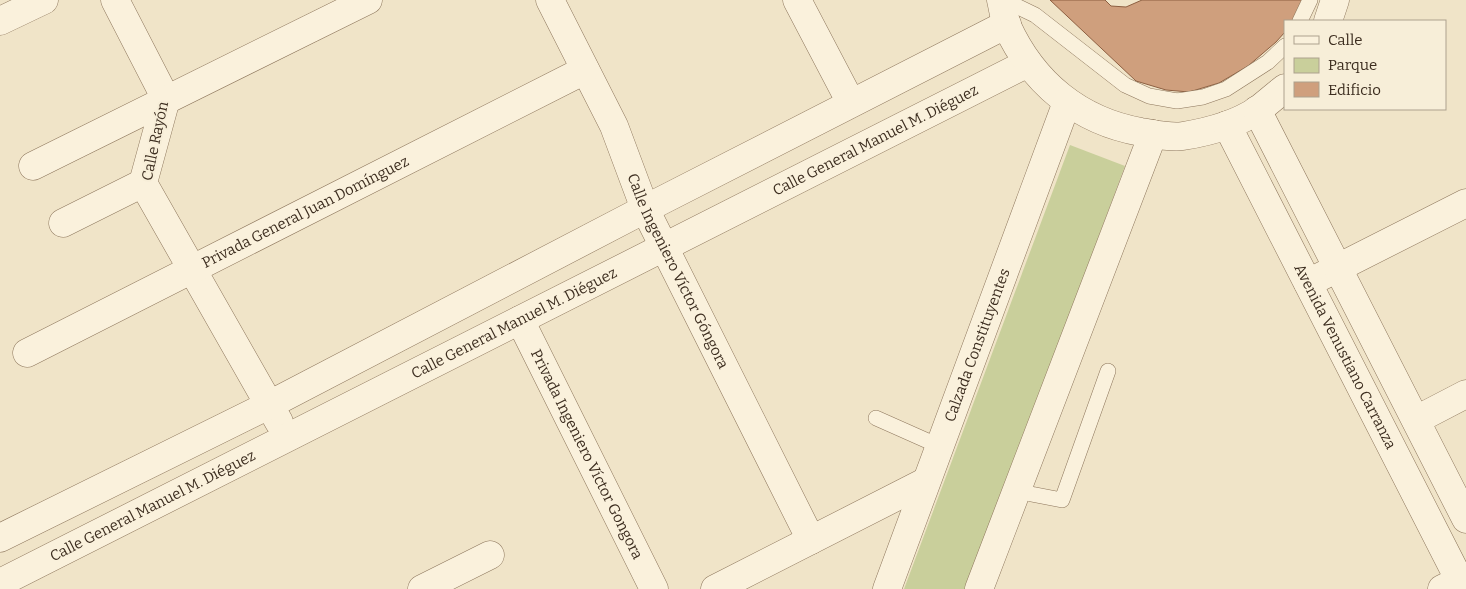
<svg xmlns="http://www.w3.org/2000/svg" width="1466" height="589" font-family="Bitter,serif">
<rect width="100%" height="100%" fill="#f0e4c8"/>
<polygon fill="#c9cf9b" points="1070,145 1125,166 967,589 904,589"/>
<polygon fill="#cf9f7d" stroke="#8d5f41" points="1050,0 1105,0 1111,6 1126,7 1142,0 1304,0 1294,21 1285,21 1285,32 1276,42 1248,66 1219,83 1189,92 1166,90 1136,81"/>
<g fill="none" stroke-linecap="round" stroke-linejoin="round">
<defs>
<g id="service">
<polyline points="1004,0 1035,15 1125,85 1149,96 1177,101 1203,97 1226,89 1268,62 1285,46"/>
<polyline points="1300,21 1310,0"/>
<polyline points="876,418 939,446"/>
<polyline points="1017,488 1031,494 1062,500 1108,371"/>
</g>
<g id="minor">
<polyline points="115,0 166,99 143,183 279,422"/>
<path id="s1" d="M 550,0 L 614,126 L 645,209 L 811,540"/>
<polyline points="797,0 851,103"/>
<polyline points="0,21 44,0"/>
<polyline points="33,166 368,0"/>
<polyline points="63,223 143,183"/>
<polyline points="1308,283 1466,203"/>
<path id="s2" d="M 520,320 L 654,589"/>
<path id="s3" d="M 27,353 L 585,70"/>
<polyline points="1416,420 1466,394"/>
<polyline points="0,538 269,405 645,209 1007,24"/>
<path id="s4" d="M 0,583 L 1028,63"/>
<polyline points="422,589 490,555"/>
<polyline points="715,589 925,482"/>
<polyline points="1442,589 1466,577"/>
</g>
<g id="tertiary">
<path d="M 1001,0 C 1003,8 1004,18 1007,26 C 1033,83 1079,121 1141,132 C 1154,134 1170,138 1183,136 C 1208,132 1237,124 1258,110 C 1267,103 1276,95 1285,88"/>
<polyline points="1328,21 1335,0"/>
<polyline points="1257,110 1466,519"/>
<path id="s5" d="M 1227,125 L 1464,589"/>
<path id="s6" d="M 887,589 L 1067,102"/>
<polyline points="979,589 1153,134"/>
</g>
</defs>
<use href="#service" stroke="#8d765c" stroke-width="16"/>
<use href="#minor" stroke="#8d765c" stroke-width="29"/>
<use href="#tertiary" stroke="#8d765c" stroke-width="29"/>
<use href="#service" stroke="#faf1dc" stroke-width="15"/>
<use href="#minor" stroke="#faf1dc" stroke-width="28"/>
<use href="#tertiary" stroke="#faf1dc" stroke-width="28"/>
</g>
<g text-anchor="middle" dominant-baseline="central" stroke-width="4" stroke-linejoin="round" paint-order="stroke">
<g font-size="15" fill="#3d2e20" stroke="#f7eed8">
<text stroke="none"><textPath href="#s4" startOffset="981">Calle General Manuel M. Diéguez</textPath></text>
<text transform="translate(155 141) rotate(-78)">Calle Rayón</text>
<text stroke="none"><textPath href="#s3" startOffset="312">Privada General Juan Domínguez</textPath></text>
<text stroke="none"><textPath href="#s1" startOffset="300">Calle Ingeniero Víctor Góngora</textPath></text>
<text stroke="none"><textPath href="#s4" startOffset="576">Calle General Manuel M. Diéguez</textPath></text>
<text stroke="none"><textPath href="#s6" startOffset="260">Calzada Constituyentes</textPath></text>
<text stroke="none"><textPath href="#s5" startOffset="260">Avenida Venustiano Carranza</textPath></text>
<text stroke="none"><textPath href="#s2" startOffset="150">Privada Ingeniero Víctor Gongora</textPath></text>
<text stroke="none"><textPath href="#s4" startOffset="171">Calle General Manuel M. Diéguez</textPath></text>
</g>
</g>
<rect x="1284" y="20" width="162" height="90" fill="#f7eed8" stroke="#ada18e"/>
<rect x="1294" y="36" width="25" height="8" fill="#faf1dc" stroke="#ada18e"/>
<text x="1328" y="45" font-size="15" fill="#3d2e20">Calle</text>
<rect x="1294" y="58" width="25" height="15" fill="#c9cf9b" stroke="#ada18e"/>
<text x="1328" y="70" font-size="15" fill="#3d2e20">Parque</text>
<rect x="1294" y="82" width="25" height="15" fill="#cf9f7d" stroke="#ada18e"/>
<text x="1328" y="95" font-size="15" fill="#3d2e20">Edificio</text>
</svg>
